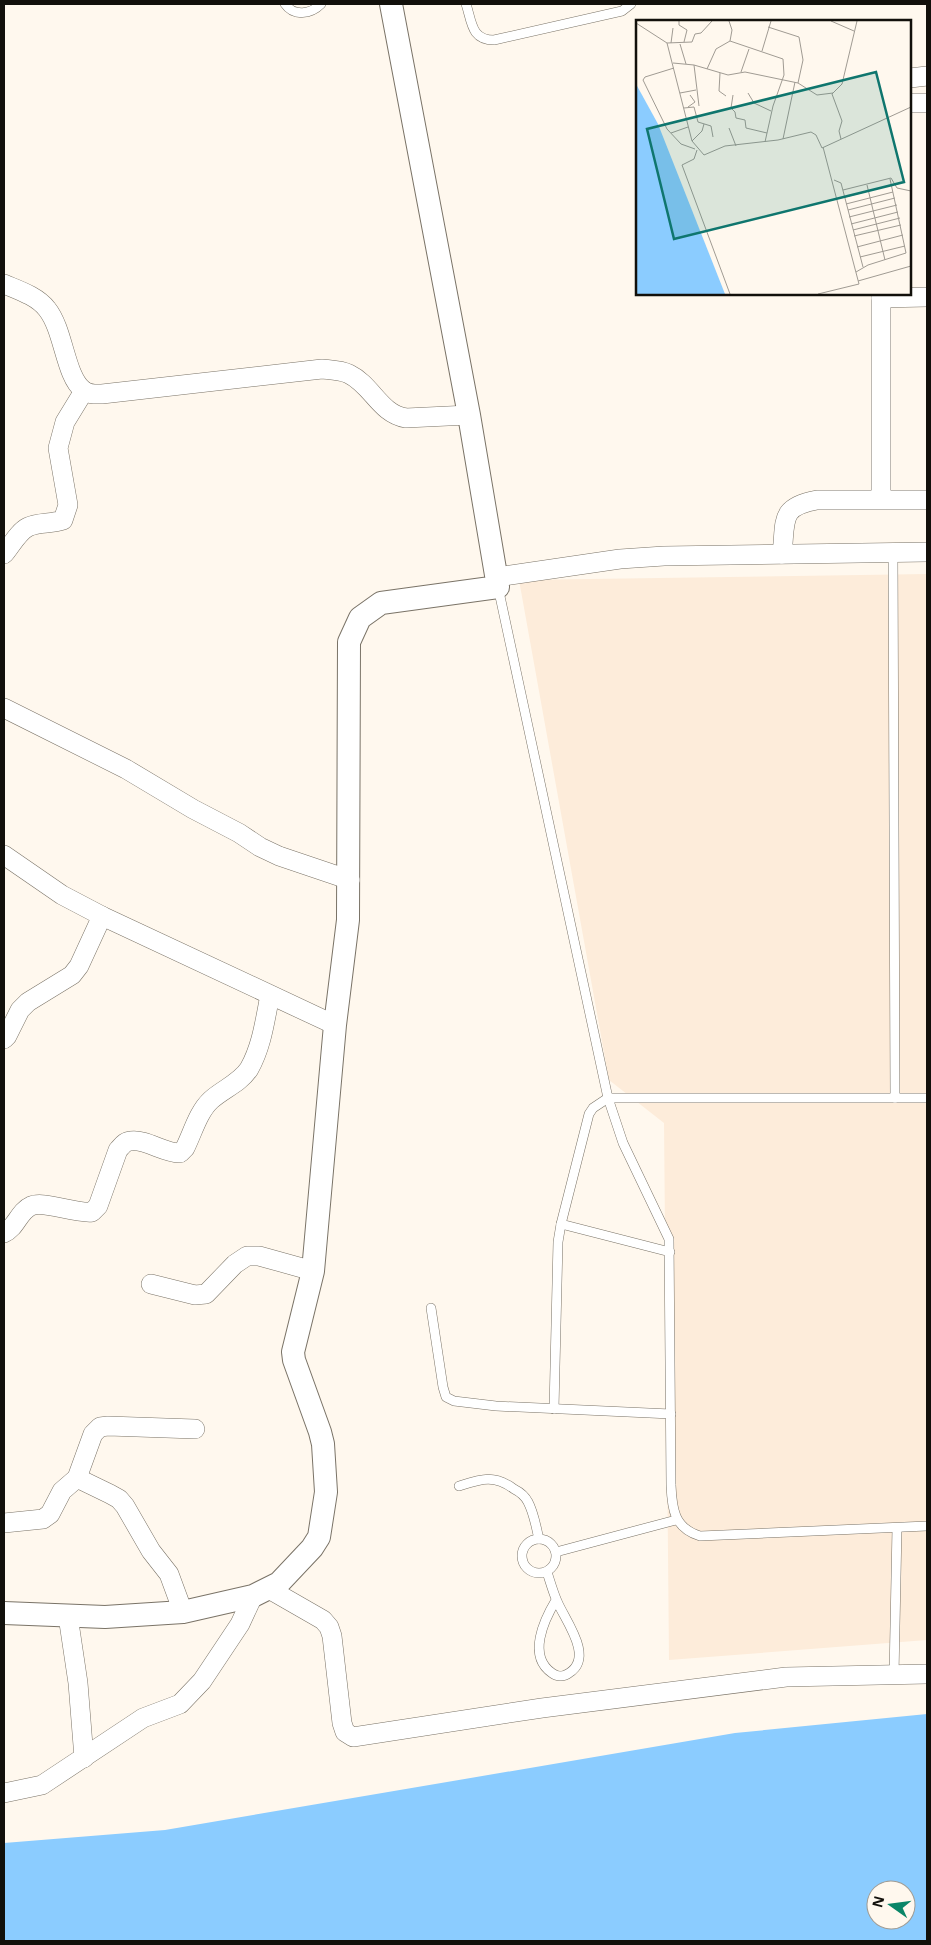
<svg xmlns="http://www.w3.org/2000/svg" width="931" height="1945" font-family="'Noto Sans',sans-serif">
<rect width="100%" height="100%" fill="#fff8ee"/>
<polygon fill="#fdecda" points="927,574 927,1640 669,1660 664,1123 609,1080 519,580"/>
<path fill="#8bccff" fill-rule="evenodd" d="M 927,1714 L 927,1941 L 4,1941 L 4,1843 L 165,1830 L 735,1733 ZM 876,1890 L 906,1890 L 906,1920 L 876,1920 Z"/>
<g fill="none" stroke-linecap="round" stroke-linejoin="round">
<defs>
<g id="service">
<path d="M 285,4 C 294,17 311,14 321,4"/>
<path d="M 466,4 C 472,22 471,40 494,40 L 622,11 L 631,4"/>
<polyline points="893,552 895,1098"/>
<path d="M 498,587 L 608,1098 L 623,1143 L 669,1239 L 671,1485 C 672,1509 674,1528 700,1536 L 927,1526"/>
<polyline points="561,1224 670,1252"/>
<polyline points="431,1308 443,1387 446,1397 454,1401 496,1406 671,1414"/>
<polyline points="554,1409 558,1242 561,1224 589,1114 593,1108 608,1098 927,1098"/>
<path d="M 459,1486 C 481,1479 494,1474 514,1489 C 520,1492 525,1496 528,1502 C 534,1513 536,1527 539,1539"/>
<circle cx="539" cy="1556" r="17"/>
<polyline points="556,1552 676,1520"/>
<path d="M 547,1572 C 550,1581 553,1592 557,1601 C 564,1619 595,1657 569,1673 C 564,1677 557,1677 552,1673 C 527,1656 544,1620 556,1600"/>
<polyline points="894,1675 897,1528"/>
</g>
<g id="minor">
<polyline points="910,78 927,76"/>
<polyline points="910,103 927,103"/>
<path d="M 4,284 C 18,290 37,296 47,309 C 64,330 65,376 83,390 C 89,395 96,394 102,394 L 322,369 C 331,370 341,370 349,374 C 372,385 380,414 406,418 L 469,415"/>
<polyline points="881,298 927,297"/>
<polyline points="881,499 881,294"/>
<path d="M 4,554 C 11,546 18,532 28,527 C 38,522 52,524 63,520 L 68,505 L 58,448 L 65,422 L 84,391"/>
<path d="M 782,554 C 786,520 779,507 817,500 L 927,500"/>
<polyline points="497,577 620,559 664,556 927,552"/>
<polyline points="4,708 126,769 193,809 239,833 260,847 279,856 350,880"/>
<polyline points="4,855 62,895 102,916 335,1025"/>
<polyline points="4,1039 7,1036 20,1010 28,1002 72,975 79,966 102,916"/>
<path d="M 4,1233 C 16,1228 19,1211 31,1206 C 43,1200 75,1214 92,1212 L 98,1206 L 118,1150 C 122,1146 125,1141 131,1141 C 146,1139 164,1153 180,1153 L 185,1148 C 193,1132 198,1112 211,1100 C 223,1089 240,1083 249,1069 C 262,1046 265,1020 270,995"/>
<polyline points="151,1284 195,1295 206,1294 235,1264 247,1256 259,1256 313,1271"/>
<polyline points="77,1478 110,1494 119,1499 125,1506 151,1551 169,1574 183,1612"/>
<polyline points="4,1523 43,1519 50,1514 62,1491 77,1478 93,1434 100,1427 108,1426 195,1429"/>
<polyline points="269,1589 323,1620 329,1627 332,1636 342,1723 345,1732 353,1737 542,1708 786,1677 927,1674"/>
<polyline points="68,1616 78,1683 84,1758"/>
<polyline points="4,1793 42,1785 143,1718 180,1704 202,1681 240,1624 253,1596"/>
</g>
<polyline id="tertiary" points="4,1613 105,1617 183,1612 253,1596 279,1583 312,1548 319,1537 326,1492 323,1444 320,1432 294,1360 293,1352 313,1271 335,1025 348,920 349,642 360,618 381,603 498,587 469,415 391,4"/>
</defs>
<use href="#service" stroke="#7a7367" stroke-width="10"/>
<use href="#minor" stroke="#7a7367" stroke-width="20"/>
<use href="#tertiary" stroke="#7a7367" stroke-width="24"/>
<use href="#service" stroke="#fff" stroke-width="9"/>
<use href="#minor" stroke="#fff" stroke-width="19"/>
<use href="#tertiary" stroke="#fff" stroke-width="22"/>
</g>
<g transform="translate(636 20)">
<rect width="275" height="275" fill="#fff8ee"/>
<path d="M 0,64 L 22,104 L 89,274 L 0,274 Z" fill="#8bccff"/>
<path fill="none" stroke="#a09b93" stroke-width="1" d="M 43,1 L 43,5 L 51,10 L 48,22M 93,1 L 96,10 L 94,21 L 147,39 L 148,55 L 137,86 L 129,122M 195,1 L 218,11M 0,3 L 31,23 L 56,121 L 68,135 L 89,126 L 142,120 L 175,112 L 180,115 L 186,128 L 275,87M 132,7 L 163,17 L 167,40 L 162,63 L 181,75 L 197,73M 31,23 L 56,22 L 59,14 L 65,13 L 76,1M 35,23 L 37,8M 44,24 L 50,44M 126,31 L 135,1M 37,43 L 58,45 L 92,55 L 109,52 L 162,63M 58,45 L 63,86M 38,48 L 9,57 L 7,60 L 31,109 L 45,124 L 59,129M 71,49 L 80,29 L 94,21M 105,52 L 113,29M 84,53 L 83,71 L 90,76M 44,73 L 60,70M 112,73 L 118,83 L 135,91M 97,75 L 95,88 L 99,92 L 100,98 L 109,100 L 110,108 L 131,113M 52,87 L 59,82 L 54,75M 48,88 L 58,87 L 62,102 L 75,106 L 77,117M 93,108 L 100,126M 35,113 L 52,107M 147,119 L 159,62M 205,119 L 203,111 L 206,101 L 196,74 L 206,64 L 221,1M 56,121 L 66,111 L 68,104M 61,130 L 58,139 L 46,145 L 94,274M 198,160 L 205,163 L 227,247M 231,165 L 249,240M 207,170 L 255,158 L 261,168 L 275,171M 209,177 L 256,165M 210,184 L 257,172M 212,190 L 259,178M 213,197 L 261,185M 215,204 L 262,192M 217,210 L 264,198M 218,216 L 265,205M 221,227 L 267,215M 224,237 L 269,226M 220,252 L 232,245 L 270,233 L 254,159M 222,261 L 275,246M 182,274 L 223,264 L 187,127"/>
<path fill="#0f766e" fill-opacity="0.15" stroke="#0f766e" stroke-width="2.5" d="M 240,52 L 268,162 L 38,219 L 11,109 Z"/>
<rect width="275" height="275" fill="none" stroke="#12100b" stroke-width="2.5"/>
</g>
<rect width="931" height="1945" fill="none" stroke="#12100b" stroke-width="10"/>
<g transform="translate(891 1905) rotate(284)"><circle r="24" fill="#fff8ee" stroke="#a09b93"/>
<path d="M0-4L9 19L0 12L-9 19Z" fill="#0a8668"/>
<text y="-8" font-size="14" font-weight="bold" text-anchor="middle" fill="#12100b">N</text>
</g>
</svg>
